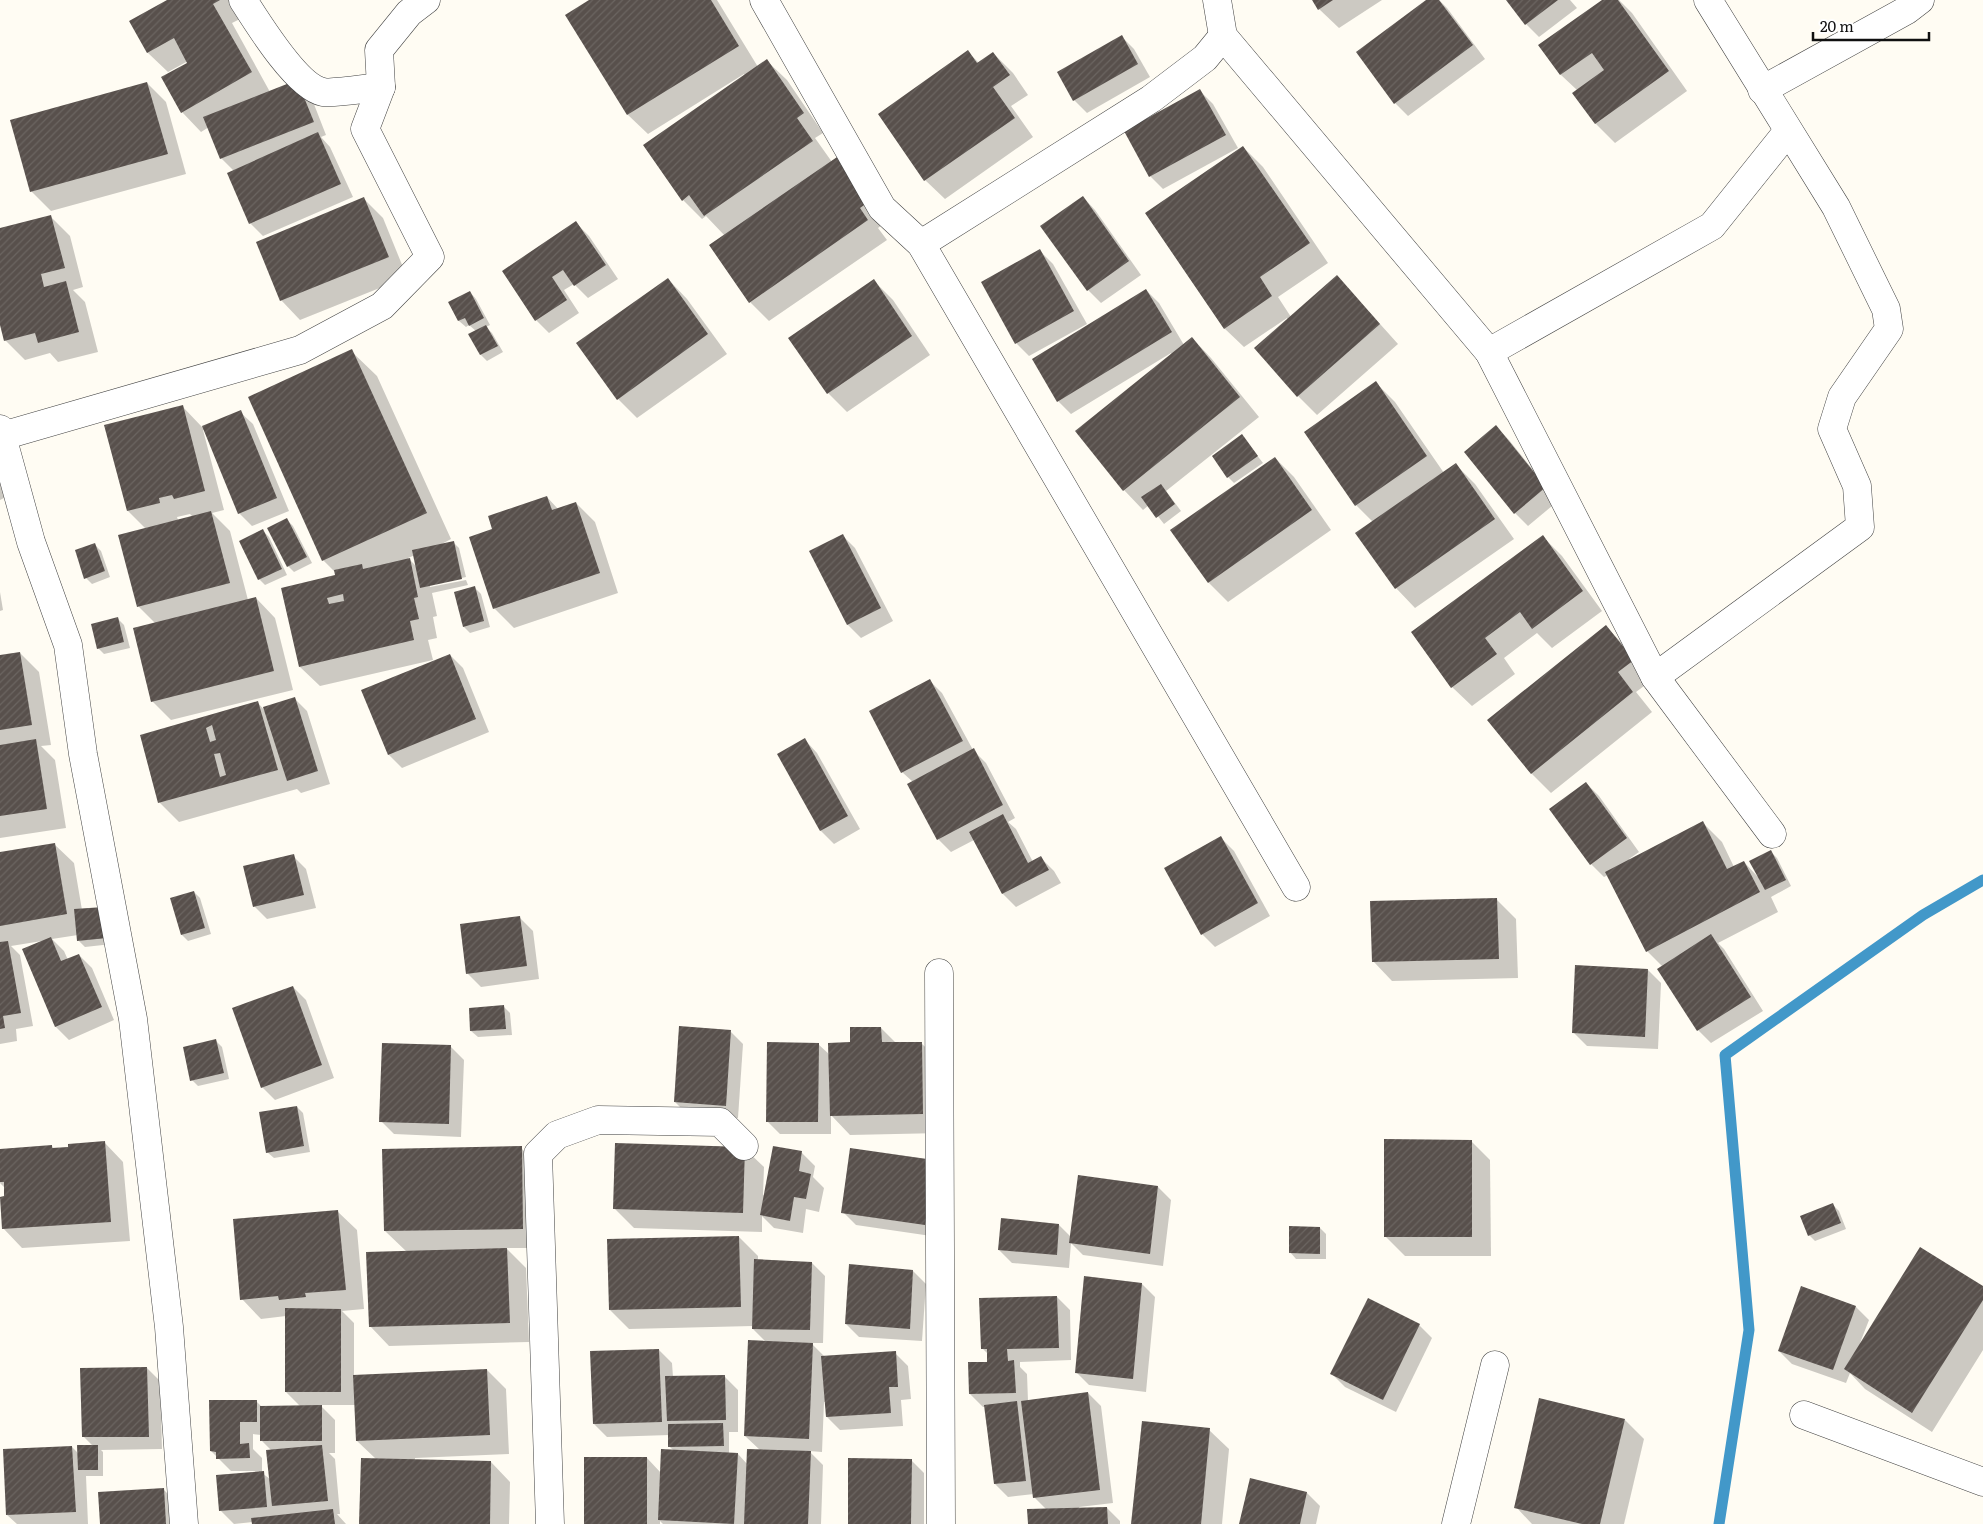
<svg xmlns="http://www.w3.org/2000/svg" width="1983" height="1524" font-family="Literata,serif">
<defs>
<pattern id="building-hatch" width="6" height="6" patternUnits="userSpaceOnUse" patternTransform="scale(1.25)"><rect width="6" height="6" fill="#58504c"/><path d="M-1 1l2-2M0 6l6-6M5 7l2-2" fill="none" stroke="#6b6561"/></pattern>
</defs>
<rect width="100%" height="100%" fill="#fffcf3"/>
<g fill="#0003" fill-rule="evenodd">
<polygon points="169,0 245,0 252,13 232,23 270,92 310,94 326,135 321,137 330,147 353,197 263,236 250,223 234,171 221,158 209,127 201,132 182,112 189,63 188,61 168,72 148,53 131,22"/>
<polygon points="591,0 717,0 758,67 767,61 787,80 823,133 815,138 832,162 889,220 878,228 887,240 769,321 750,302 725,236 706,216 702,219 683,200 745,76 744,74 648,134 628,115 567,15"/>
<polygon points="1313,0 1382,0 1339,28 1319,9"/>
<polygon points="1428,0 1439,0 1447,8 1485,59 1408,116 1395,103"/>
<polygon points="1508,0 1570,0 1577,8 1539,37 1526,24"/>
<polygon points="1604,0 1619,0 1632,13 1687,91 1615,143 1596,124 1574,93 1577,90 1561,75 1540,46"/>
<polygon points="1121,36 1134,49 1150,77 1087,113 1074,100"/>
<polygon points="968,52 979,63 993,53 1013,73 1028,95 1011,106 1033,137 945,199 925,180 880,114"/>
<polygon points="147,83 166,102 186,174 51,211 32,192 12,121"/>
<polygon points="1200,91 1213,104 1238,148 1163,189 1150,176"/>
<polygon points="1243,147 1263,167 1328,263 1278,297 1291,317 1337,276 1398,344 1317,415 1298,396 1287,318 1244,347 1224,328"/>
<polygon points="1083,197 1095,210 1141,275 1101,303 1088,290 1042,226"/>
<polygon points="364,199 383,218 407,277 300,320 281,300"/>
<polygon points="50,216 70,236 83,287 73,290 85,302 98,352 58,362 50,353 25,360 5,340 0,320 0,229"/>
<polygon points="576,223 589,236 618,279 588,298 574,284 564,290 579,313 549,333 536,320 504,271"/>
<polygon points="1040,251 1053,264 1087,324 1029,356 1016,343"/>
<polygon points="668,279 687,299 727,354 637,418 618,399"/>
<polygon points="874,281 893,300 930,355 847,412 828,393"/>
<polygon points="1146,290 1159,303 1184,345 1192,338 1211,358 1259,417 1166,491 1181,511 1164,524 1149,505 1143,510 1124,490 1076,431 1172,355 1171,353 1071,414 1058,401"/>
<polygon points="470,292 476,299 490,325 486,327 492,333 503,352 487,361 481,355 470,334 476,331 469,325 466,327 459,321 450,302"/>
<path d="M 351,351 L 377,376 L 451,539 L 440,545 L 453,542 L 459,548 L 466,577 L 430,585 L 430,587 L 466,580 L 468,585 L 432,593 L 437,616 L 433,617 L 437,638 L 428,640 L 433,660 L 320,686 L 300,667 L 282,589 L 336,576 L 335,572 L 323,560 ZM 415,555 L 418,568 L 408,558 Z"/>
<polygon points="1376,383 1395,402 1444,473 1455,464 1475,484 1514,539 1415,608 1396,588 1373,522 1356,505 1305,432"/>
<path d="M 182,406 L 202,427 L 240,412 L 253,424 L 289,511 L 252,526 L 239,513 L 205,430 L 203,430 L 224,510 L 212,513 L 230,531 L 248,600 L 256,598 L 275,618 L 293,690 L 171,720 L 152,701 L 155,623 L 139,607 L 146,529 L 128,511 ZM 190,514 L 193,517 L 178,520 L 177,517 Z"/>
<polygon points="1496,427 1509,440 1558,501 1528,526 1515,513 1465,452"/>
<polygon points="1242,436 1263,463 1234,483 1228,477"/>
<polygon points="1275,458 1294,477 1331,530 1228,602 1209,583"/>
<polygon points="0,476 8,496 0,500"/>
<polygon points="547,497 558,509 576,503 595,522 618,593 514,628 494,608 493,530"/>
<polygon points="287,520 293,526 312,563 294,572 288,566"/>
<polygon points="263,531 269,537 287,575 265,585 259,579"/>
<polygon points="842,535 855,548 893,621 861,638 848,625 811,551"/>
<polygon points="1543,537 1562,556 1602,611 1552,648 1537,633 1504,658 1515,674 1472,706 1452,687"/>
<polygon points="95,545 101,551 110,577 92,584 86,578"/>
<polygon points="475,588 481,594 490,627 470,633 464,627"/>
<polygon points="0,592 3,610 0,611"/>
<polygon points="118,619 124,625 130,648 104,654 98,648"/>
<polygon points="1606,627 1625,646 1652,680 1636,692 1652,712 1551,793 1532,774 1489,720"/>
<polygon points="20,653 39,672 51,745 41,746 55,760 66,828 0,838 0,656"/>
<polygon points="450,655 463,668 489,732 402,768 389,755"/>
<polygon points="929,680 942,693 973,750 986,763 1015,818 1008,822 1016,829 1033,862 1041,858 1054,871 1061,883 1016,907 1003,894 974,840 951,852 938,839 913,782 902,772"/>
<polygon points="294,698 307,711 330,784 301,793 297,789 179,822 160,803 141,736 258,703 266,712"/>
<polygon points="805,740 817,753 860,829 834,844 821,831 779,754"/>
<polygon points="1586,783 1599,796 1639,852 1629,859 1629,861 1703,823 1722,842 1734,867 1744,862 1758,877 1771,852 1777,858 1791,886 1771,897 1778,912 1718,943 1724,949 1763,1011 1711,1043 1698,1030 1659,969 1663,967 1647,951 1608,875 1604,877 1591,864 1551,809"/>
<polygon points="1221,838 1234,851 1270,916 1215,947 1202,934"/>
<polygon points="54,844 74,863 82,910 112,944 85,947 78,940 78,935 52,939 64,951 68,960 79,955 92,968 114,1020 69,1040 56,1027 23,950 42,941 11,946 20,955 33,1026 16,1029 17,1041 0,1044 0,853"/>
<polygon points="293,856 306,869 316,908 267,919 254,906"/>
<polygon points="194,892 200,898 211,934 188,941 182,935"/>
<polygon points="1496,899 1516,919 1518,978 1392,981 1373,961"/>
<polygon points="520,918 533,931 539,979 481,987 468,974"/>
<polygon points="1648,970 1661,983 1658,1049 1587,1046 1574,1033"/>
<polygon points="293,987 306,1000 334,1078 275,1100 262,1087"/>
<polygon points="504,1007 510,1013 512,1035 478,1037 471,1031"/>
<polygon points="881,1028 896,1043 921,1043 941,1062 942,1133 850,1135 831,1115 831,1134 780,1134 767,1121 818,1044 830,1055"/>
<polygon points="730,1031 743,1044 738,1118 688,1115 675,1102"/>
<polygon points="216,1041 222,1047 229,1079 198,1086 192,1080"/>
<polygon points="451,1047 464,1060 461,1137 394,1134 381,1121"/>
<polygon points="297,1107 303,1113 310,1152 274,1158 267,1152"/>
<polygon points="1471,1141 1490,1160 1491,1256 1405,1256 1385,1236"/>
<polygon points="104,1142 123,1162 130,1241 22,1248 3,1228 5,1188 0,1183 0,1150 52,1146 54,1149 69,1148"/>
<polygon points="774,1147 802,1153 815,1166 813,1177 824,1188 819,1212 806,1209 803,1233 774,1228 762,1216 762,1232 634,1228 614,1208 744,1148 764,1167 763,1195 765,1196"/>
<polygon points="521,1148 540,1167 542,1248 506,1248 526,1268 529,1342 389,1346 370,1326 407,1252 385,1231"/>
<polygon points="933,1162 938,1237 856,1225 843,1212"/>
<polygon points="1158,1187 1171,1200 1163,1266 1083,1255 1071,1243 1069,1268 1012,1263 999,1250 1059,1225 1071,1237"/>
<polygon points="1832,1204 1839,1211 1846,1229 1815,1241 1809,1235"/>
<path d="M 337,1211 L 357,1230 L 364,1309 L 342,1311 L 354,1323 L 354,1376 L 487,1370 L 506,1389 L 509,1454 L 415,1458 L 415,1460 L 491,1462 L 510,1482 L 509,1524 L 360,1524 L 376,1459 L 357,1441 L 355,1405 L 320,1405 L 335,1420 L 335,1453 L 329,1453 L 335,1459 L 340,1514 L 337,1514 L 346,1524 L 253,1524 L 253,1522 L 234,1524 L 221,1511 L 218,1477 L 259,1473 L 259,1471 L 231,1471 L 211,1451 L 256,1401 L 262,1407 L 301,1407 L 286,1392 L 286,1316 L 261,1319 L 242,1299 ZM 253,1434 L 261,1435 L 262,1441 L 272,1451 L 270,1479 L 262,1473 L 262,1458 L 253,1449 Z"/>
<polygon points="1320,1228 1326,1234 1326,1259 1296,1259 1290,1252"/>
<polygon points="739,1237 758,1256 758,1261 812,1263 825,1276 823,1343 811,1343 825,1357 895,1353 908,1366 911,1399 901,1400 903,1426 840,1430 827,1417 826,1402 824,1402 822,1452 809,1451 823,1465 821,1524 663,1524 660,1521 660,1524 585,1524 647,1458 661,1473 674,1451 669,1446 670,1435 607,1437 594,1424 659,1350 672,1363 673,1377 725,1377 738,1390 738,1432 729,1432 729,1454 738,1454 748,1465 760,1450 745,1436 767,1343 753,1329 753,1326 629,1329 610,1310"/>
<polygon points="913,1271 926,1284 922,1341 859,1337 846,1324"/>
<polygon points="1142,1284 1155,1297 1146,1392 1089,1385 1076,1372"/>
<polygon points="1983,1288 1983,1350 1932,1432 1865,1389 1850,1373 1846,1383 1792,1364 1779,1351 1856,1307 1869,1320 1860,1343"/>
<polygon points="1057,1297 1070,1310 1071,1360 1020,1362 1020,1367 1027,1374 1028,1401 1088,1393 1101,1406 1113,1503 1079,1507 1080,1509 1107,1508 1120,1521 1120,1524 1029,1524 1046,1509 1035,1498 1034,1494 1008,1497 995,1484 986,1407 983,1407 970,1394 988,1363 988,1354 982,1348"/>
<polygon points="1419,1325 1432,1338 1396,1412 1345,1387 1332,1374"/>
<polygon points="147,1368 160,1381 162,1449 101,1450 103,1452 103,1476 86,1476 88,1524 17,1524 7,1515 72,1447 79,1454 93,1446 84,1437"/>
<polygon points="1625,1420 1644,1439 1624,1524 1532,1524 1516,1507"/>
<polygon points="1209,1430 1229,1449 1222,1524 1132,1524"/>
<polygon points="911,1460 924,1473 924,1524 849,1524"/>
<polygon points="163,1489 176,1502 178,1524 102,1524"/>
<polygon points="1307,1493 1320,1506 1316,1524 1240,1524"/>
</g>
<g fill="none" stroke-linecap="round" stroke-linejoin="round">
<polyline stroke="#4298c9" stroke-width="11" points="1719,1524 1749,1330 1725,1055 1923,915 1983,880"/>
</g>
<g fill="url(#building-hatch)" fill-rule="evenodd">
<polygon points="167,0 220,0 213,4 252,72 181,113 161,77 187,63 174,38 147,53 129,21"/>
<polygon points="589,0 711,0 739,46 627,115 565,15"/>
<polygon points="1312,0 1333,0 1318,10"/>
<polygon points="1426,0 1439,0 1473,45 1394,104 1356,52"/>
<polygon points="1506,0 1558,0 1525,25"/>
<polygon points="1602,0 1618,0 1669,71 1595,124 1572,93 1604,70 1592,53 1560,75 1538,45"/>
<polygon points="1122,35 1138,64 1073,101 1057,72"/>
<polygon points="968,50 977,63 993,52 1010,75 993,87 1015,118 924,181 878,114"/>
<polygon points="767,59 804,113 797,118 813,141 704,216 689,195 682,201 643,145"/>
<polygon points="297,80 314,122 220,159 203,117"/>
<polygon points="147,82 168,154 30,192 10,120"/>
<polygon points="1200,89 1226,135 1149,177 1124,131"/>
<polygon points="318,132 341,184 249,224 227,173"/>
<polygon points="1243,146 1310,243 1260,277 1272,296 1224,329 1145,213"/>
<polygon points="840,155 871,200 860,208 868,220 749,303 709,245"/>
<polygon points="1083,196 1129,261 1087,291 1040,226"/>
<polygon points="364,197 389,257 280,301 256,242"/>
<polygon points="51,215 65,268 41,274 44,287 66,281 79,332 38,343 35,333 4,341 0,325 0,228"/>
<polygon points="576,221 606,265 574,286 563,270 552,277 567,300 535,321 502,271"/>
<polygon points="1040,249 1074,311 1015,344 981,282"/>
<polygon points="1337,275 1380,324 1297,397 1254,348"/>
<polygon points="668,278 708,334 617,400 576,343"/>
<polygon points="874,279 912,336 827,394 788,338"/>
<polygon points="1146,289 1172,332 1057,402 1032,359"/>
<polygon points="470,291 484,318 469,326 465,318 458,321 448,302"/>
<polygon points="486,325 498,346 480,355 468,334"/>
<polygon points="1192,337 1240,397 1123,491 1075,431"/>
<polygon points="352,349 427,513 322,561 248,397"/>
<polygon points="1376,381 1427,456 1355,506 1304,432"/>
<polygon points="183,405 205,491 174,499 172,495 159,498 160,503 127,511 104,425"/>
<polygon points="241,410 277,498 238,514 202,426"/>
<polygon points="1496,425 1546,487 1514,514 1464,452"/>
<polygon points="1242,434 1258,456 1227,478 1212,456"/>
<polygon points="1275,457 1312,510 1208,583 1170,530"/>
<polygon points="1456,463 1495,519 1395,589 1355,533"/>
<polygon points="1161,484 1175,504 1156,518 1141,497"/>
<polygon points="547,496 552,510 576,502 600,573 493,609 469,537 492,529 488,516"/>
<polygon points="211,511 230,583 137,607 118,535"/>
<polygon points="287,518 307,557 287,567 267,528"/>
<polygon points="263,529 282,569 258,580 239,541"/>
<polygon points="843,534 881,608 847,625 809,551"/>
<polygon points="1543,535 1583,591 1532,629 1520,612 1485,638 1497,654 1451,688 1411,632"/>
<polygon points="454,541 462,579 420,588 412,550"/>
<polygon points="95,543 105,571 84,579 75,550"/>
<path d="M 410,558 L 418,597 L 414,598 L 419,619 L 410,621 L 414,640 L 299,667 L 281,588 L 335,575 L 334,570 L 362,564 L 363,569 ZM 343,594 L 344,601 L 329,604 L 327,598 Z"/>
<polygon points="475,586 484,621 463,627 454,592"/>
<polygon points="256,597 274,671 151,702 133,628"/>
<polygon points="118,617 124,642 97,649 91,624"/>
<polygon points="1606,625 1634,660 1618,672 1633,692 1531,774 1487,720"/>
<polygon points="20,652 32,725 0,730 0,655"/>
<polygon points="450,654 476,719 388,755 361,690"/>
<polygon points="930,679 963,741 901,773 869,711"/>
<polygon points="295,697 318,771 287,781 263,707"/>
<path d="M 258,701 L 278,770 L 158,803 L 140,735 ZM 212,725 L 216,740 L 210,742 L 206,728 ZM 220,753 L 226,775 L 220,777 L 214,754 Z"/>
<polygon points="805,738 848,816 820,831 777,754"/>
<polygon points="36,739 47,809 0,816 0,745"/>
<polygon points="974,748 1003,805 937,840 907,784"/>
<polygon points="1586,782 1627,838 1590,865 1549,809"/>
<polygon points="1003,814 1028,863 1041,856 1049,870 1002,894 969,832"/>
<polygon points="1703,821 1727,869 1744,861 1760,892 1646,952 1605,872"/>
<polygon points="1221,836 1258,903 1201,935 1164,868"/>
<polygon points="55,843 67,914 0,926 0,852"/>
<polygon points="1771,850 1786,880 1765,890 1749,861"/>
<polygon points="294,854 304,895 253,907 243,866"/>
<polygon points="194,891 205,928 181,935 170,898"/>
<polygon points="1497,898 1499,959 1372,962 1370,901"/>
<polygon points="104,907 107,938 77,941 74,909"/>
<polygon points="520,916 527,966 466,974 460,924"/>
<polygon points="1711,934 1751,997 1697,1031 1657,969"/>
<polygon points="51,937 61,961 79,954 102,1007 55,1027 22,949"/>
<polygon points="8,941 21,1013 3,1016 5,1028 0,1029 0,942"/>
<polygon points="1575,965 1648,969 1645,1037 1572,1033"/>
<polygon points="293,986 322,1065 261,1088 232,1008"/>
<polygon points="504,1005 506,1029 470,1031 469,1008"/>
<polygon points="679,1026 731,1030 726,1106 674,1102"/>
<polygon points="850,1027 881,1027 882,1042 922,1042 923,1114 830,1116 828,1043 850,1042"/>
<polygon points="216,1039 224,1073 190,1081 183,1047"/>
<polygon points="767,1042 819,1043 818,1122 766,1122"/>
<polygon points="382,1043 451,1045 449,1124 379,1122"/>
<polygon points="297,1106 304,1146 266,1153 259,1112"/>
<polygon points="1384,1139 1472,1140 1472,1237 1384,1237"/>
<polygon points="105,1141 111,1222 2,1229 0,1197 4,1196 4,1182 0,1182 0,1149 52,1145 52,1148 68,1147 68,1144"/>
<polygon points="615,1143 745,1147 743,1213 613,1209"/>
<polygon points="522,1146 523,1229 384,1231 382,1149"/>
<polygon points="773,1146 802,1151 799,1171 811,1174 806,1199 794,1197 790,1221 760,1215"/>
<polygon points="850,1148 934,1160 925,1225 841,1213"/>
<polygon points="1078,1175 1158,1186 1150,1254 1069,1243"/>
<polygon points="1833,1203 1841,1223 1808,1236 1800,1216"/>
<polygon points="338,1210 346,1290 305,1293 306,1297 279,1300 278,1296 240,1300 233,1219"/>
<polygon points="1001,1218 1059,1224 1057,1255 998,1250"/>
<polygon points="1289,1226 1320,1227 1320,1254 1289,1253"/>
<polygon points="739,1236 741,1307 609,1310 607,1239"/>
<polygon points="1920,1247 1983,1286 1983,1300 1912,1413 1844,1369"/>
<polygon points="507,1248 510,1323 369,1327 366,1252"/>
<polygon points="754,1259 812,1262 810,1330 752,1329"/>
<polygon points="849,1264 913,1270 910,1329 845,1324"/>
<polygon points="1084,1276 1142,1283 1133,1379 1075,1373"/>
<polygon points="1801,1286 1856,1306 1833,1370 1778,1351"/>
<polygon points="1057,1296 1059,1348 1007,1349 1008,1361 1014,1360 1016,1393 969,1394 968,1362 987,1362 987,1349 981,1349 979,1298"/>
<polygon points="1368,1298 1420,1324 1383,1400 1330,1374"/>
<polygon points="285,1308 341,1309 341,1392 285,1392"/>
<polygon points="748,1340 813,1343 809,1439 744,1436"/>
<polygon points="659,1349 662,1422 593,1424 590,1351"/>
<polygon points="896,1351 898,1387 889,1387 891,1413 826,1417 821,1356"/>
<polygon points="147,1367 149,1437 82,1437 80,1368"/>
<polygon points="487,1369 490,1435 356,1441 353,1375"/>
<polygon points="725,1375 726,1420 667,1421 665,1376"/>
<polygon points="1088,1392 1100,1490 1033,1498 1021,1401"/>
<polygon points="1539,1398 1625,1419 1600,1524 1582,1524 1514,1508"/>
<polygon points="209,1400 257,1400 257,1422 240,1422 240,1444 249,1443 250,1458 216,1459 216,1452 210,1451"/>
<polygon points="1017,1401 1026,1481 994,1484 984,1405"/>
<polygon points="322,1405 322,1441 260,1441 260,1406"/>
<polygon points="1142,1421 1210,1428 1201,1524 1131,1524"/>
<polygon points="723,1423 724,1446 668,1447 668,1424"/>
<polygon points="77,1445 98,1445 98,1470 78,1470"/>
<polygon points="322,1445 328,1501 272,1506 266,1450"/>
<polygon points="72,1446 76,1512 6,1515 3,1449"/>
<polygon points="661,1449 738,1453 734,1524 658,1520"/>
<polygon points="747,1449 811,1451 808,1524 744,1524"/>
<rect x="584" y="1457" width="63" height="67"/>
<polygon points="361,1458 491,1461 490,1524 359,1524"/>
<polygon points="848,1458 912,1459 911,1524 848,1524"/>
<polygon points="264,1471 267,1507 219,1511 216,1475"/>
<polygon points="1250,1478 1307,1492 1300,1524 1239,1524"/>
<polygon points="164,1488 166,1524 100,1524 98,1492"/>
<polygon points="1107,1507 1108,1524 1028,1524 1027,1509"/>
<polygon points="333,1509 335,1524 252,1524 251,1518"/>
</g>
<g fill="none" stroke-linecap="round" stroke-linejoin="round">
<defs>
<g id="minor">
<path d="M 243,0 C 257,22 297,87 323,92 C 334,94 368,88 381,87"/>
<polyline points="764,0 882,208 921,244 1296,887"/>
<polyline points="1217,0 1223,36 1489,352 1655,677 1772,834"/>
<polyline points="1762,90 1907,10 1920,0"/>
<polyline points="921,244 1151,99 1205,58 1223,36"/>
<polyline points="1489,352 1712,226 1788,131"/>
<polyline points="0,429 31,542 68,645 83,754 133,1019 169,1327 184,1524"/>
<polyline points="2,436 300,350 382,306 430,257 365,129 381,87 379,50 409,13 426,0"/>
<polyline points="1655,677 1860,527 1857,486 1832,429 1842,397 1889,329 1886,309 1836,207 1708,0"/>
<polyline points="939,973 941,1524"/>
<polyline points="1804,1415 1983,1482"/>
<polyline points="550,1524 538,1154 557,1135 598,1120 720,1122 744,1146"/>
<polyline points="1456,1524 1495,1365"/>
</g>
</defs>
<use href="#minor" stroke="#434343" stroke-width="29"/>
<use href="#minor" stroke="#fff" stroke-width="28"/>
</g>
<path d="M1813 32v8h116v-8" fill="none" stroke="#101010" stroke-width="2.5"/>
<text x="1820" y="32" font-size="15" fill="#101010" stroke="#ffffff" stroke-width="4" paint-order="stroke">20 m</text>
</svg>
